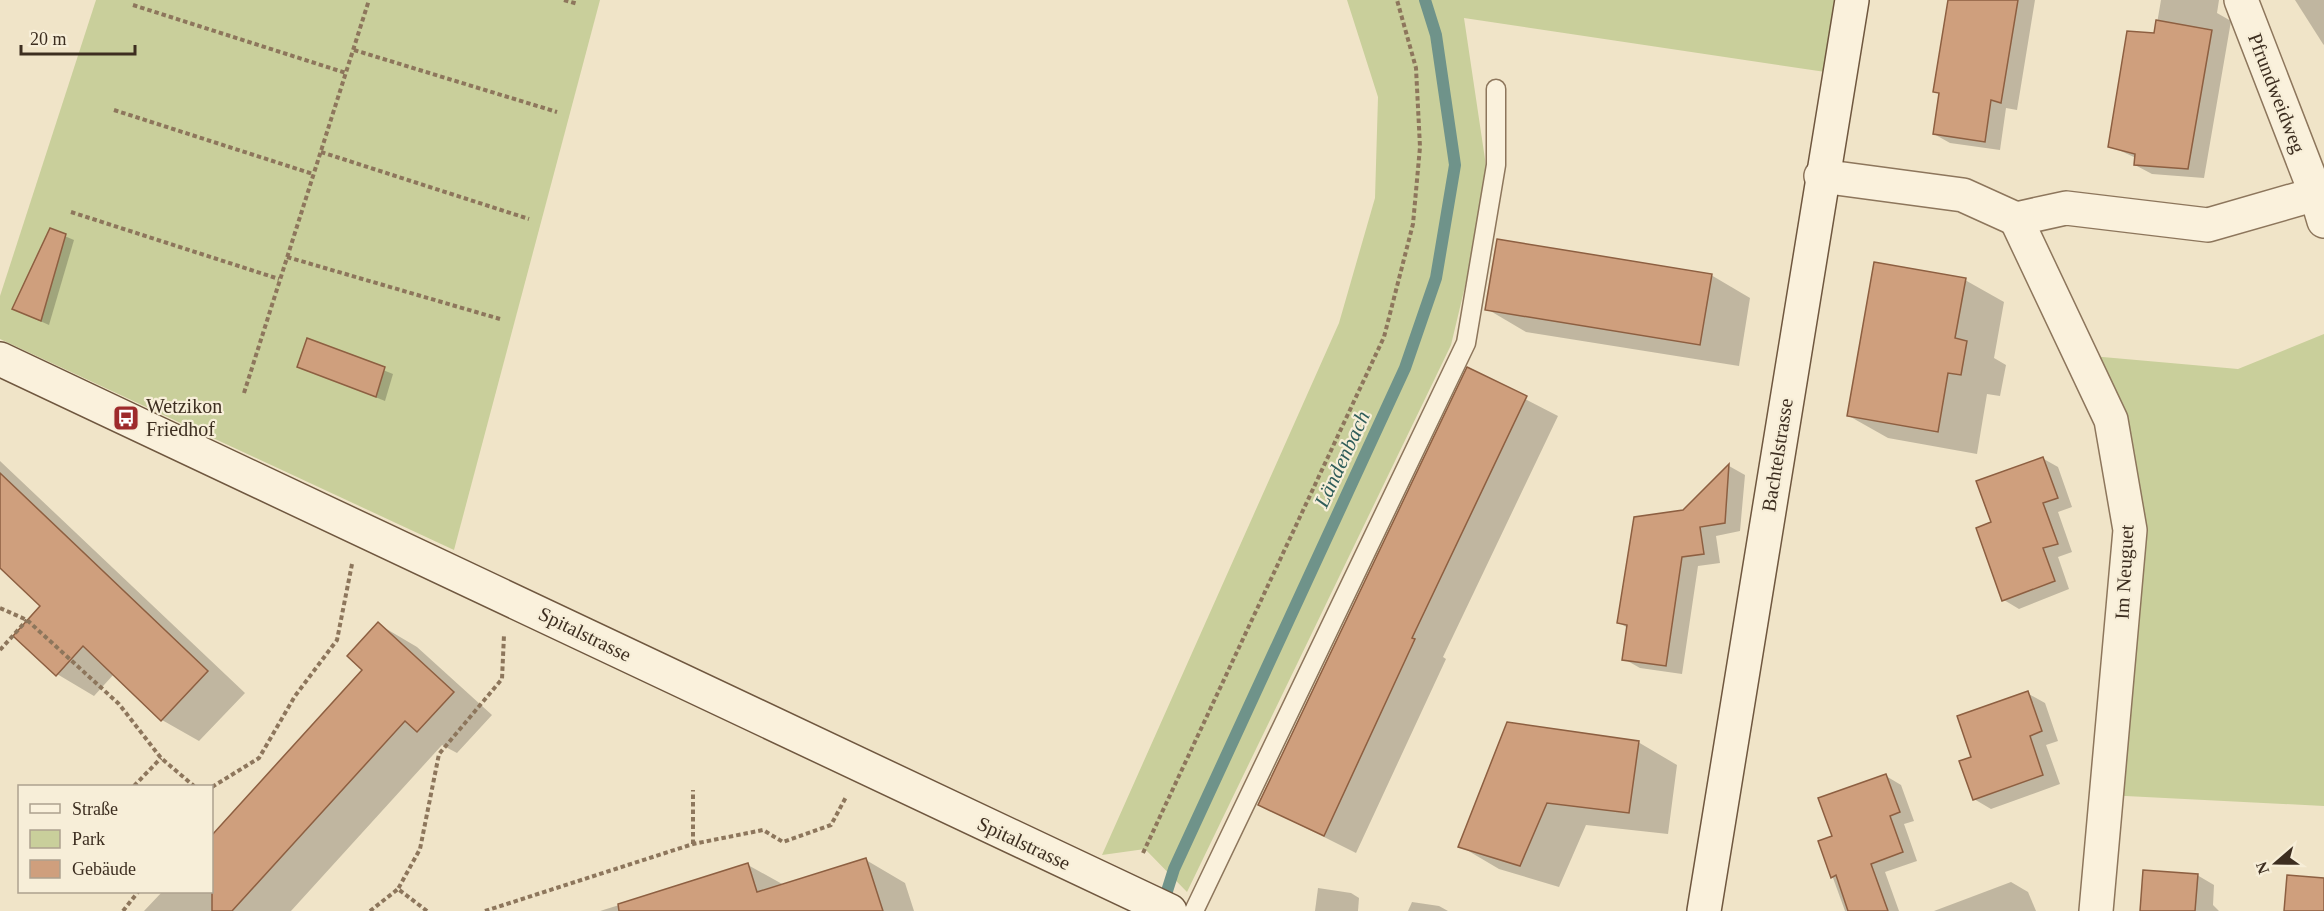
<svg xmlns="http://www.w3.org/2000/svg" width="2324" height="911" font-family="'Times New Roman',serif">
<rect width="100%" height="100%" fill="#f0e4c8"/>
<g fill="#c9cf9b">
<polygon points="96,0 600,0 454,550 0,339 0,296"/>
<polygon points="1347,0 1852,0 1839,74 1464,18 1489,186 1451,345 1187,892 1145,849 1102,855 1339,323 1375,198 1378,97"/>
<polygon points="2324,334 2324,806 2106,795 2130,530 2080,355 2238,369"/>
</g>
<g fill="#0003">
<polygon points="1949,0 2035,0 2017,110 2006,108 2000,150 1950,143 1934,134 1940,94 1934,91"/>
<polygon points="2161,0 2219,0 2217,13 2231,21 2204,178 2152,174 2135,165 2136,158 2110,146 2155,35"/>
<polygon points="2295,0 2324,0 2324,45 2323,44"/>
<polygon points="50,230 74,240 49,325 22,313"/>
<polygon points="1711,275 1750,298 1739,366 1526,332 1487,309"/>
<polygon points="1965,280 2004,302 1994,358 2006,365 2000,396 1987,394 1977,454 1888,438 1849,416"/>
<polygon points="308,340 393,374 385,401 299,366"/>
<polygon points="1467,369 1558,416 1443,657 1446,659 1356,853 1260,805"/>
<polygon points="2042,458 2058,467 2072,507 2058,512 2072,552 2058,557 2069,589 2019,609 2004,600 1993,523"/>
<polygon points="0,461 245,693 199,741 162,720 114,674 94,696 57,674 42,606 0,566"/>
<polygon points="1729,466 1745,475 1740,531 1716,536 1720,563 1698,566 1682,674 1640,668 1624,659 1628,628 1619,623 1683,511"/>
<polygon points="378,624 417,647 492,715 457,753 442,745 291,911 144,911 162,892 212,892 212,837 364,670"/>
<polygon points="2027,693 2045,703 2058,741 2046,745 2060,784 1991,809 1974,799 1973,758"/>
<polygon points="1638,742 1677,765 1668,834 1586,825 1559,887 1499,869 1460,846"/>
<polygon points="1886,776 1901,785 1914,821 1904,824 1917,861 1885,872 1899,911 1845,911 1820,842 1834,837"/>
<polygon points="866,860 905,883 914,911 600,911 748,865 784,885"/>
<polygon points="2197,875 2214,885 2213,905 2219,911 2141,911"/>
<polygon points="2011,882 2028,892 2036,911 1934,911"/>
<polygon points="1318,888 1351,893 1359,898 1358,911 1315,911"/>
<polygon points="1412,902 1439,906 1448,911 1408,911"/>
</g>
<g fill="none" stroke-linecap="round" stroke-linejoin="round">
<polyline stroke="#6f938a" stroke-width="12" points="1162,907 1174,869 1405,368 1436,278 1455,165 1436,35 1425,0"/>
</g>
<g fill="#cf9f7d" stroke="#8d5f41" stroke-width="1.5">
<polygon points="1948,0 2018,0 2001,103 1991,100 1985,142 1933,134 1939,93 1933,92"/>
<polygon points="2156,20 2212,30 2188,169 2134,165 2135,154 2108,147 2127,31 2154,33"/>
<polygon points="50,228 66,234 41,321 12,309"/>
<polygon points="1497,239 1712,274 1700,345 1485,310"/>
<polygon points="1874,262 1966,278 1955,338 1967,341 1961,375 1948,373 1938,432 1847,416"/>
<polygon points="307,338 385,367 376,397 297,367"/>
<polygon points="1467,367 1527,396 1412,638 1415,639 1324,836 1258,805"/>
<polygon points="2043,457 2058,498 2043,503 2058,544 2043,548 2055,581 2002,601 1976,528 1991,522 1976,481"/>
<polygon points="1729,464 1725,523 1700,527 1704,554 1682,557 1666,666 1622,660 1627,625 1617,623 1634,517 1683,510"/>
<polygon points="0,473 208,671 161,721 83,646 56,676 13,636 40,606 0,568"/>
<polygon points="378,622 454,692 417,732 405,721 232,911 212,911 212,835 362,670 347,656"/>
<polygon points="2028,691 2042,731 2030,736 2043,775 1973,800 1959,761 1971,757 1957,716"/>
<polygon points="1507,722 1639,741 1629,813 1547,803 1520,866 1458,847"/>
<polygon points="1886,774 1900,812 1890,816 1903,852 1871,864 1888,911 1848,911 1836,875 1831,878 1818,841 1832,836 1818,798"/>
<polygon points="866,858 883,911 619,911 618,904 748,863 757,892"/>
<polygon points="2143,870 2198,874 2195,911 2140,911"/>
<polygon points="2287,875 2324,878 2324,911 2284,911"/>
</g>
<g fill="none" stroke-linecap="round" stroke-linejoin="round">
<defs>
<polyline id="lane" points="1194,911 1466,343 1496,165 1496,89"/>
<g id="street">
<polyline points="2241,0 2316,194 2324,221"/>
<polyline points="1821,176 1963,195 2016,219 2066,208 2208,225 2316,194"/>
<polyline points="2016,219 2111,420 2130,530 2096,911"/>
</g>
<g id="secondary">
<polyline points="0,359 1170,911"/>
<polyline points="1704,911 1852,0"/>
</g>
</defs>
<use href="#lane" stroke="#8d765c" stroke-width="21"/>
<use href="#street" stroke="#8d765c" stroke-width="36"/>
<use href="#secondary" stroke="#6f573f" stroke-width="36"/>
<g stroke="#8d765c" stroke-width="4" stroke-dasharray="4.5 3" stroke-linecap="butt">
<polyline points="564,0 578,4"/>
<polyline points="133,5 346,73"/>
<polyline points="354,50 557,112"/>
<polyline points="114,110 313,174"/>
<polyline points="321,152 529,219"/>
<polyline points="71,212 279,279"/>
<polyline points="287,257 500,319"/>
<polyline points="244,393 369,0"/>
<polyline points="0,608 27,620 119,704 161,758 194,786"/>
<polyline points="0,650 27,620"/>
<polyline points="134,786 161,758"/>
<polyline points="212,787 259,758 295,696 337,640 352,564"/>
<polyline points="693,844 693,790"/>
<polyline points="1143,853 1384,337 1413,224 1420,147 1416,68 1397,0"/>
<polyline points="123,911 138,892"/>
<polyline points="370,911 398,889"/>
<polyline points="427,911 398,889 420,849 439,754 502,679 504,635"/>
<polyline points="485,911 693,844 763,830 783,842 831,825 846,797"/>
</g>
<use href="#lane" stroke="#faf1dc" stroke-width="18"/>
<use href="#street" stroke="#faf1dc" stroke-width="33"/>
<use href="#secondary" stroke="#faf1dc" stroke-width="33"/>
</g>
<defs>
<symbol id="bus-square" viewBox="-11 -11 22 22"><rect x="-9" y="-9" width="18" height="18" rx="4" fill="#9e2a2b" stroke="#f7eed8"/><path d="M-5-6H5V4H4V6H2V4H-2V6H-4V4H-5ZM-3.5-4V0h7V-4ZM-3.5 1.2v1.5H-2V1.2ZM2 1.2v1.5H3.5V1.2Z" fill="#fff"/></symbol>
</defs>
<g fill-rule="evenodd">
<use href="#bus-square" x="111" y="403" width="30" height="30"/>
</g>
<g text-anchor="middle" dominant-baseline="central" stroke-width="4.5" stroke-linejoin="round" paint-order="stroke">
<g font-size="20" fill="#3d2e20" stroke="#f7eed8">
<text transform="translate(2277 93) rotate(69)">Pfrundweidweg</text>
<text transform="translate(1777 455) rotate(-81)">Bachtelstrasse</text>
<text transform="translate(2124 572) rotate(-87)">Im Neuguet</text>
<text transform="translate(585 634) rotate(26)">Spitalstrasse</text>
<text transform="translate(1024 843) rotate(25)">Spitalstrasse</text>
</g>
<g font-size="20" fill="#3d2e20" stroke="#f7eed8" text-anchor="start">
<text x="146" y="406">Wetzikon<tspan x="146" dy="23">Friedhof</tspan></text>
</g>
<g font-size="21" font-style="italic" fill="#2f5d5a" stroke="#f7eed8">
<text transform="translate(1342 459) rotate(-65)">Ländenbach</text>
</g>
</g>
<rect x="18" y="785" width="195" height="108" fill="#f7eed8" stroke="#ada18e" stroke-width="1.5"/>
<rect x="30" y="804" width="30" height="9" fill="#faf1dc" stroke="#ada18e" stroke-width="1.5"/>
<text x="72" y="815" font-size="18" fill="#3d2e20">Straße</text>
<rect x="30" y="830" width="30" height="18" fill="#c9cf9b" stroke="#ada18e" stroke-width="1.5"/>
<text x="72" y="845" font-size="18" fill="#3d2e20">Park</text>
<rect x="30" y="860" width="30" height="18" fill="#cf9f7d" stroke="#ada18e" stroke-width="1.5"/>
<text x="72" y="875" font-size="18" fill="#3d2e20">Gebäude</text>
<g transform="translate(2276 863) rotate(250)" stroke="#f7eed8" stroke-width="4.5" paint-order="stroke">
<path d="M0-4.5L10 22L0 15L-10 22Z" fill="#3d2e20"/>
<text y="-9" font-size="16" font-weight="bold" text-anchor="middle" fill="#3d2e20">N</text>
</g>
<path d="M21 45v9h114v-9" fill="none" stroke="#3d2e20" stroke-width="3"/>
<text x="30" y="45" font-size="18" fill="#3d2e20" stroke="#f7eed8" stroke-width="4.5" paint-order="stroke">20 m</text>
</svg>
